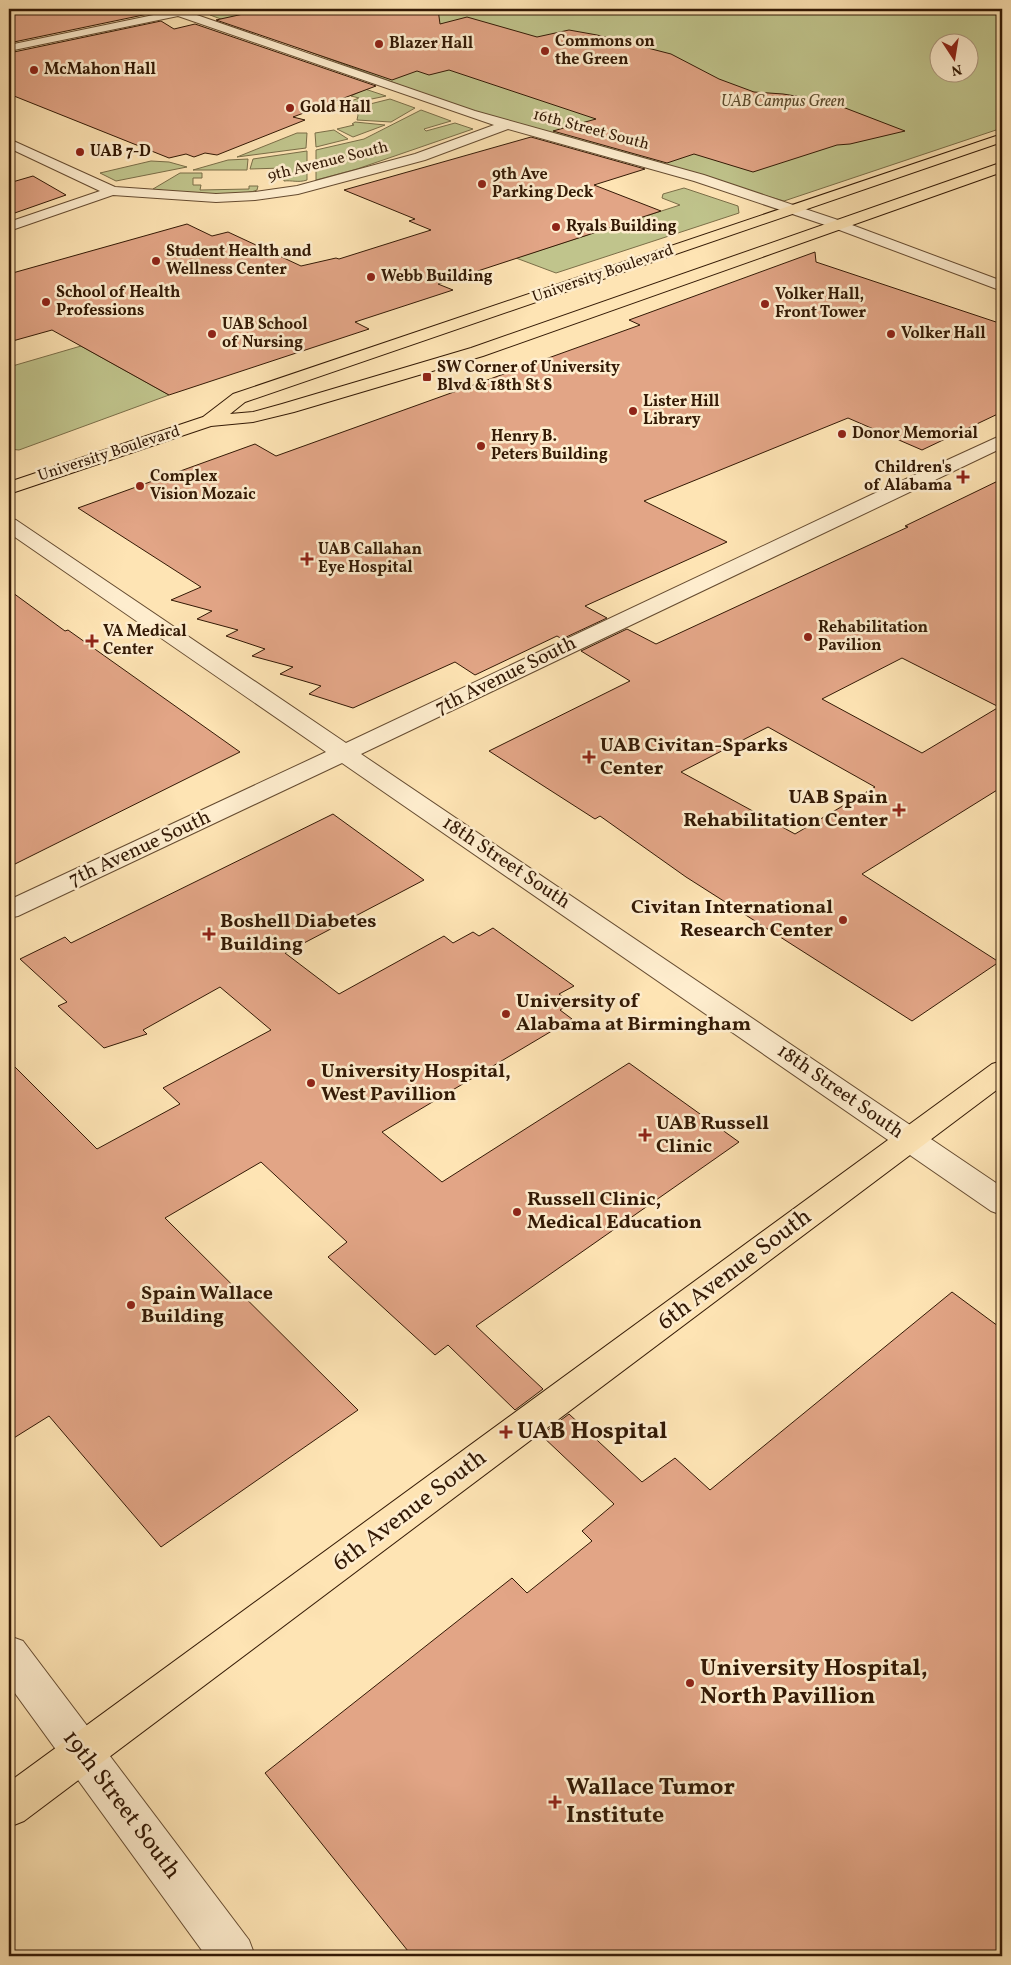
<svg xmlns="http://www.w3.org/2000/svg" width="1011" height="1965" font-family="Vollkorn,serif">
<rect width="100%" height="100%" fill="#fee4b4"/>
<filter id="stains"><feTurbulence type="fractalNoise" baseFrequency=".004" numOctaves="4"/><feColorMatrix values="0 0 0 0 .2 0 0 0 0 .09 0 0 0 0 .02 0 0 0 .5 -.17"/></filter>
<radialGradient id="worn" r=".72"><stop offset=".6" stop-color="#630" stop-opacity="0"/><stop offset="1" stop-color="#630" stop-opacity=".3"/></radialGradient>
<g fill="#c0c48c" stroke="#7a6e48" fill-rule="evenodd">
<path d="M 226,9 L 1002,9 L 1002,128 L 784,201 L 457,106 L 210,15 L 211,12 ZM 938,42 L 968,42 L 968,72 L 938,72 Z"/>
<polygon points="365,89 386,96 338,106 359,98 351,96"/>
<polygon points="390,99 415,108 391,122 357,120 358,115 353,110 361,109 358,107"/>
<polygon points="421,110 451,121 424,129 426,131 455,123 473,129 357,169 316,180 316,150 364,139"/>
<polygon points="355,122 385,125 353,137 337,129 354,125 352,124"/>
<polygon points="334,130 348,139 316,147 315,133"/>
<polygon points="297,133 307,133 306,148 237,157"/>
<path d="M 307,151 L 307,180 C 298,183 292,180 284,181 L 283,168 L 250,169 L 253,159 Z"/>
<polygon points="248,159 247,170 193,170 228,160"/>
<polygon points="151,161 169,162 187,167 116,181 100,173"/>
<path d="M 180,173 L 202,173 L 202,178 L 193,178 L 193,185 L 201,185 L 200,190 L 249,189 L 249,186 L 258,186 L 257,190 C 236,199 177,193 153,189 Z"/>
<polygon points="684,188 738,206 739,213 556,273 516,258 680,205 662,198 663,194"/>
<polygon points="81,346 169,395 19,450 9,449 9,367"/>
</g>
<g fill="#e2a586" stroke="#331905" fill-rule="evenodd">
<polygon points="9,9 139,9 148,14 9,43"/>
<polygon points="266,9 438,9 440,24 467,17 537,37 569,30 597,35 671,54 719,79 754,92 783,94 827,101 905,131 850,144 837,145 753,172 694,154 667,163 553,131 596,119 449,70 429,75 417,71 392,80 216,20"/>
<polygon points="161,21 174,29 195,24 376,86 293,117 305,120 217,155 205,153 194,157 186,154 169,158 9,94 9,53"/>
<polygon points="531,137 645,169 594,185 661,211 438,284 453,290 355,322 369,329 169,395 52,330 9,342 9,274 187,224 212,236 228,232 301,266 336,258 339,259 431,230 409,221 415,219 344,190"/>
<polygon points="33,176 66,195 9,215 9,183"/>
<polygon points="815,252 816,262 1002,324 1002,412 922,450 848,418 644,501 727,542 585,606 607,618 562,639 557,636 475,675 455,662 353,708 309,694 321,686 280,674 293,667 252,656 265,649 226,636 238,630 197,619 212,611 171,600 201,587 78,508 255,444 276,456 640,325 629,320"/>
<path d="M 1002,479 L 1002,787 L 862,874 L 999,962 L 912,1021 L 686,877 L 600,816 L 595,819 L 489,751 L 630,681 L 581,651 L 627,629 L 656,644 L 908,527 L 905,526 ZM 902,658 L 999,707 L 922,753 L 822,699 ZM 768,727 L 875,787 L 795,834 L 681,772 Z"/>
<polygon points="9,590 65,631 68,630 240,752 9,867"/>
<polygon points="333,814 424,880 285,953 339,994 444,936 453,943 473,932 479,936 493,928 574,986 559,994 571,1003 560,1010 572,1019 382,1132 442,1182 629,1063 739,1142 476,1326 543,1389 515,1410 448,1345 435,1355 328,1257 347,1242 261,1162 165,1218 358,1410 161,1547 49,1416 9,1441 9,1061 97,1149 180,1104 163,1088 271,1030 220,987 143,1030 147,1034 104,1048 58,1006 67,1002 20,959 65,937 71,943"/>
<polygon points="952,1292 1002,1329 1002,1956 412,1956 265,1773 512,1578 527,1593 592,1541 582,1531 614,1504 541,1435 569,1414 642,1482 675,1458 710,1490"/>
</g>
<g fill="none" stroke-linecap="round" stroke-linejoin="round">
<defs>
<g id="minor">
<polygon points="165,9 196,9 195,12 191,13 475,111 704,175 844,222 1002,281 1002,291 834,228 694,181 508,129 425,160 298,194 255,200 216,202 113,195 9,231 9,222 100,191 9,148 9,139 115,187 216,194 255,192 297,186 415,154 494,125 178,16 9,51 9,45 168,12"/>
<polygon points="1002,435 1002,448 361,754 1002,1187 1002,1215 991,1211 342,763 18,916 9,918 9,900 326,752 9,533 9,518 16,520 346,743 871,495"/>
<polygon points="9,1636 23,1641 249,1940 255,1956 206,1956 9,1685"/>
</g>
<g id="major">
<polygon points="1002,134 1002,142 245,402 230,414 253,412 282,404 471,348 997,164 1002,163 1002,172 483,356 294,412 253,422 211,426 9,494 9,482 203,417 233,394"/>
<polygon points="1002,1061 1002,1086 24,1821 9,1827 9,1782 992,1064"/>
</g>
</defs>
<use href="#minor" stroke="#664c31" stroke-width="2"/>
<use href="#major" stroke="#331905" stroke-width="2"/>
<use href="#minor" fill="#feedce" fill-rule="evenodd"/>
<use href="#major" fill="#fee4b4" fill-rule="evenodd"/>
</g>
<g fill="#8f2418" stroke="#feedce" stroke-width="2">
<circle cx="379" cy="44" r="5"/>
<circle cx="545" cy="51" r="5"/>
<circle cx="34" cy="70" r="5"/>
<circle cx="290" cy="108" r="5"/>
<circle cx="80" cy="152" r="5"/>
<circle cx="482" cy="184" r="5"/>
<circle cx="556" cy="227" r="5"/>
<circle cx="156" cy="261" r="5"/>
<circle cx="371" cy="277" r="5"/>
<circle cx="46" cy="302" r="5"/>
<circle cx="765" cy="304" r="5"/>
<circle cx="212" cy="334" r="5"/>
<circle cx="891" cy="334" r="5"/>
<rect x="422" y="372" width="10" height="10" rx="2.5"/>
<circle cx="633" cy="411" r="5"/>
<circle cx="842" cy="434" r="5"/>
<circle cx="481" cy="446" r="5"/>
<path d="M960.5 469.5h5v5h5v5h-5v5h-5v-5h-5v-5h5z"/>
<circle cx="140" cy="486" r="5"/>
<path d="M304.5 551.5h5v5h5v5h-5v5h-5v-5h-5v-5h5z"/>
<circle cx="808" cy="637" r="5"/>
<path d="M89.5 633.5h5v5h5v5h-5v5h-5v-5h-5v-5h5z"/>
<path d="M586.5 749.5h5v5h5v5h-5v5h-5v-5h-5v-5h5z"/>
<path d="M896.5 802.5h5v5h5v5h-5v5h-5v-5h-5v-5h5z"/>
<circle cx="843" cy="920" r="5"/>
<path d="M206.5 926.5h5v5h5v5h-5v5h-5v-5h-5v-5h5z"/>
<circle cx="506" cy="1014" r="5"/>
<circle cx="311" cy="1083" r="5"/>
<path d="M642.5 1127.5h5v5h5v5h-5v5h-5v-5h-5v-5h5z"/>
<circle cx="517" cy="1212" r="5"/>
<circle cx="131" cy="1305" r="5"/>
<path d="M503.5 1424.5h5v5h5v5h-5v5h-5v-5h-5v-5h5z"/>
<circle cx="690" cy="1683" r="5"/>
<path d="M552.5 1794.5h5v5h5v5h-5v5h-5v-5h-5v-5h5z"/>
</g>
<g text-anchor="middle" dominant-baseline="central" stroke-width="5" stroke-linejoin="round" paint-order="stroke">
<g font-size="16" font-weight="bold" fill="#331905" stroke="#feedce" text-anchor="start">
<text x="555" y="42">Commons on<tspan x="555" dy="18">the Green</tspan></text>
<text x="389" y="44">Blazer Hall</text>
<text x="44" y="70">McMahon Hall</text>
<text x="300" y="108">Gold Hall</text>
<text x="90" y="152">UAB 7-D</text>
<text x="492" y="175">9th Ave<tspan x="492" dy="18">Parking Deck</tspan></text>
<text x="566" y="227">Ryals Building</text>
<text x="166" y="252">Student Health and<tspan x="166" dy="18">Wellness Center</tspan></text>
<text x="381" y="277">Webb Building</text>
<text x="56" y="293">School of Health<tspan x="56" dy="18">Professions</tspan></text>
<text x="775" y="295">Volker Hall,<tspan x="775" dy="18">Front Tower</tspan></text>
<text x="222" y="325">UAB School<tspan x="222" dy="18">of Nursing</tspan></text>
<text x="901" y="334">Volker Hall</text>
<text x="437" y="368">SW Corner of University<tspan x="437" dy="18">Blvd &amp; 18th St S</tspan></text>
<text x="643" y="402">Lister Hill<tspan x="643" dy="18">Library</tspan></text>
<text x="852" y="434">Donor Memorial</text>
<text x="491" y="437">Henry B.<tspan x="491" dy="18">Peters Building</tspan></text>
<text x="952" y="468" text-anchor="end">Children's<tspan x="952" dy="18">of Alabama</tspan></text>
<text x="150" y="477">Complex<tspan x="150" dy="18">Vision Mozaic</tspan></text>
<text x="318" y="550">UAB Callahan<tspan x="318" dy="18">Eye Hospital</tspan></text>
<text x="818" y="628">Rehabilitation<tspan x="818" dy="18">Pavilion</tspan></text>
<text x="103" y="632">VA Medical<tspan x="103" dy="18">Center</tspan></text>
</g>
<g font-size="16" font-style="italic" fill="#5d4c2e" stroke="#feedce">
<text x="783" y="102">UAB Campus Green</text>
</g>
<g font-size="16" fill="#331905" stroke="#feedce">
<text transform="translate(591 130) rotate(15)">16th Street South</text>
<text transform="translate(328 162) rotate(-14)">9th Avenue South</text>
<text transform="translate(603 274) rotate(-19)">University Boulevard</text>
<text transform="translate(109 454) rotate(-18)">University Boulevard</text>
</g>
<g font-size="20" fill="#331905" stroke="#feedce">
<text transform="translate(506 676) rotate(-26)">7th Avenue South</text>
<text transform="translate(140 849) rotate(-25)">7th Avenue South</text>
<text transform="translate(506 863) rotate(34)">18th Street South</text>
<text transform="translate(840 1092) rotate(35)">18th Street South</text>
</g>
<g font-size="20" font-weight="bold" fill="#331905" stroke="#feedce" text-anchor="start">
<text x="600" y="746">UAB Civitan-Sparks<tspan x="600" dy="23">Center</tspan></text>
<text x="888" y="798" text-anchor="end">UAB Spain<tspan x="888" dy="23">Rehabilitation Center</tspan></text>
<text x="833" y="908" text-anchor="end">Civitan International<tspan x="833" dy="23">Research Center</tspan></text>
<text x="220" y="922">Boshell Diabetes<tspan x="220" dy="23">Building</tspan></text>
<text x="516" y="1002">University of<tspan x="516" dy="23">Alabama at Birmingham</tspan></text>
<text x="321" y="1072">University Hospital,<tspan x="321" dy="23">West Pavillion</tspan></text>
<text x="656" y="1124">UAB Russell<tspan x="656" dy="23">Clinic</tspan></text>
<text x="527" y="1200">Russell Clinic,<tspan x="527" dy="23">Medical Education</tspan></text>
<text x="141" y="1294">Spain Wallace<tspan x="141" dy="23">Building</tspan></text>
</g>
<g font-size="24" fill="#331905" stroke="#feedce">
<text transform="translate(735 1270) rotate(-37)">6th Avenue South</text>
<text transform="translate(410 1511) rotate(-37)">6th Avenue South</text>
<text transform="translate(121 1805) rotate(53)">19th Street South</text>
</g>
<g font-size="24" font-weight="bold" fill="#331905" stroke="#feedce" text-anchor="start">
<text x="517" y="1432">UAB Hospital</text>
<text x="700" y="1669">University Hospital,<tspan x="700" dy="28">North Pavillion</tspan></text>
<text x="566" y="1788">Wallace Tumor<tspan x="566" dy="28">Institute</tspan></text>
</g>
</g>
<rect width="1011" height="1965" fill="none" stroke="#fee4b4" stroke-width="30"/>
<rect x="10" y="10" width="991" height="1945" fill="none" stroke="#331905" stroke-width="2.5"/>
<rect x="15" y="15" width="981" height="1935" fill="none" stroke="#331905"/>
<g transform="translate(954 58) rotate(168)"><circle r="24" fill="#feedce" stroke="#ad987e"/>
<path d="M0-4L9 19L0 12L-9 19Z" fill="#8f2418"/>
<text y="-8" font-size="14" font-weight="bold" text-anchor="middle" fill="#331905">N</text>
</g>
<rect width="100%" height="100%" filter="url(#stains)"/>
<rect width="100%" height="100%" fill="url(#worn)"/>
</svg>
